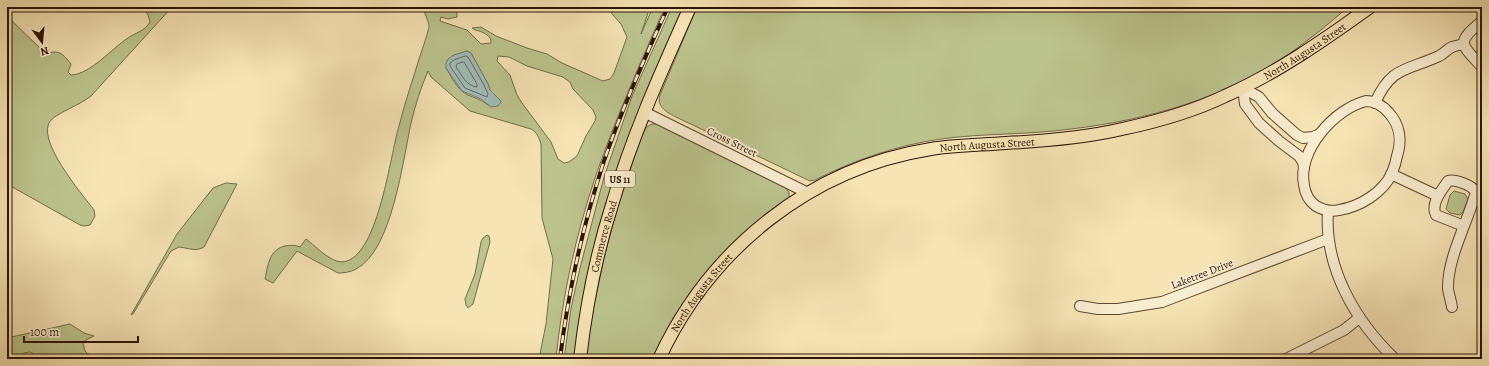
<svg xmlns="http://www.w3.org/2000/svg" width="1489" height="366" font-family="Alegreya,serif">
<rect width="100%" height="100%" fill="#f6e4b5"/>
<filter id="stains"><feTurbulence type="fractalNoise" baseFrequency=".005" numOctaves="4"/><feColorMatrix values="0 0 0 0 .2 0 0 0 0 .09 0 0 0 0 .02 0 0 0 .5 -.17"/></filter>
<radialGradient id="worn" r=".72"><stop offset=".6" stop-color="#630" stop-opacity="0"/><stop offset="1" stop-color="#630" stop-opacity=".3"/></radialGradient>
<g fill="#bcc48d" stroke="#746c48" fill-rule="evenodd">
<path d="M 7,7 L 14,7 L 7,16 L 46,54 C 59,49 63,54 71,64 L 68,72 L 71,75 C 91,74 111,49 128,38 C 135,33 145,31 150,22 C 149,17 147,10 141,7 L 172,7 L 91,96 C 80,105 59,112 51,120 C 34,138 82,194 94,210 L 95,216 L 90,225 L 84,226 L 80,225 L 7,184 Z"/>
<path d="M 422,7 L 457,7 L 457,17 L 448,19 L 441,17 L 440,21 L 467,30 L 481,44 L 491,43 C 492,35 481,31 475,30 L 472,28 L 481,27 L 496,36 L 527,48 L 547,54 L 562,63 L 603,81 L 610,79 L 614,73 L 627,37 L 621,24 L 606,7 L 650,7 L 641,34 L 653,7 L 665,7 C 640,63 616,118 596,175 C 576,234 562,297 556,359 L 539,359 L 546,324 L 553,259 L 542,218 L 541,144 C 539,138 537,132 531,129 L 470,111 L 431,77 L 428,71 C 421,87 415,106 411,123 C 403,160 392,251 356,269 C 351,272 344,273 338,273 L 297,251 L 273,283 L 265,279 C 268,265 269,250 285,246 C 291,245 295,245 300,247 L 306,239 C 317,247 333,266 347,261 C 379,250 390,156 399,126 C 405,102 413,79 420,56 C 423,47 427,36 429,27 C 429,21 424,12 422,7 ZM 467,51 L 471,53 L 488,84 L 490,90 L 501,102 L 488,105 C 481,99 474,98 466,94 C 457,89 451,76 446,68 L 452,56 ZM 498,56 L 509,57 L 527,66 L 563,77 L 570,82 L 573,89 L 593,110 L 596,117 L 595,121 L 586,136 L 577,156 L 569,162 L 564,163 L 558,159 L 551,142 L 522,103 L 517,95 L 510,75 L 497,61 Z"/>
<polygon points="672,7 685,7 640,112 575,359 564,359 571,308 580,268 604,177 632,96"/>
<path d="M 697,7 L 1348,7 C 1329,24 1310,39 1289,54 C 1225,98 1148,120 1071,129 C 1028,135 984,133 941,139 C 898,145 854,160 815,180 L 810,181 L 676,117 C 668,113 656,107 660,95 Z"/>
<polygon points="652,124 657,124 785,187 789,192 789,197 786,201 751,228 654,359 585,359 593,310 604,258 616,212 642,133 648,126"/>
<path d="M 226,183 L 237,184 L 204,247 C 196,252 188,248 179,247 L 171,251 L 133,314 L 131,315 L 177,234 L 213,188 Z"/>
<polygon points="1454,191 1465,194 1468,199 1463,212 1460,215 1450,213 1446,209 1450,195"/>
<polygon points="487,235 489,236 490,242 473,304 468,308 466,305 465,299 475,274 481,242 483,238"/>
<polygon points="70,324 84,333 94,336 86,340 83,343 85,351 88,354 107,359 44,359 30,352 24,353 20,359 7,359 7,338"/>
</g>
<polygon fill="#a1bcb8" stroke="#72786f" points="467,51 471,53 488,84 490,90 500,100 501,102 498,106 491,107 481,99 462,91 446,68 446,63 448,59 454,55"/>
<g fill="none" stroke-linecap="round" stroke-linejoin="round">
<g stroke="#66685d" stroke-width="1">
<polygon points="466,56 468,57 484,85 488,94 487,97 465,88 450,66 450,63 454,60"/>
<path d="M 464,62 L 477,84 L 477,87 C 466,86 462,75 456,67 L 457,64 Z"/>
</g>
<defs>
<g id="minor">
<path d="M 1482,21 C 1456,43 1460,43 1482,67"/>
<polyline points="1243,88 1245,104 1259,123 1279,141 1299,156 1303,162 1304,168"/>
<polyline points="1243,88 1259,97 1272,113 1297,135 1303,138 1313,137 1318,135"/>
<path d="M 1366,101 C 1375,101 1383,106 1389,113 C 1400,125 1402,141 1397,156 C 1396,162 1394,168 1392,173 C 1383,193 1359,207 1339,210 C 1331,212 1323,210 1316,206 C 1309,201 1305,193 1304,185 C 1297,151 1334,109 1366,101 Z"/>
<path d="M 1375,103 C 1391,66 1407,71 1439,56 C 1444,54 1447,49 1452,47 C 1455,46 1460,45 1464,44"/>
<polyline points="644,112 808,193"/>
<polyline points="1391,174 1438,196"/>
<path d="M 1328,211 C 1324,267 1355,321 1395,359"/>
<polyline points="1080,306 1098,309 1118,309 1162,302 1328,239"/>
<path d="M 1452,307 C 1451,301 1449,295 1448,289 C 1447,259 1468,221 1476,192 C 1472,185 1455,179 1448,181 C 1442,190 1430,204 1436,215 L 1464,226"/>
<polyline points="1286,359 1344,330 1359,318"/>
</g>
<g id="major">
<path id="s1" d="M 580,359 C 586,307 596,255 612,205 C 632,136 661,72 690,7"/>
<path id="s2" d="M 659,359 C 710,249 810,168 931,149 C 956,145 981,145 1006,143 C 1045,141 1084,138 1122,129 C 1155,122 1194,111 1225,96 C 1277,73 1324,40 1370,7"/>
</g>
</defs>
<use href="#minor" stroke="#5e472f" stroke-width="12"/>
<use href="#major" stroke="#2c1302" stroke-width="14"/>
<use href="#minor" stroke="#f9edcf" stroke-width="10"/>
<use href="#major" stroke="#f6e4b5" stroke-width="12"/>
<defs>
<path id="rail" d="M 560,359 C 568,292 583,225 604,161 C 622,109 645,57 668,7"/>
</defs>
<use href="#rail" stroke="#2c1302" stroke-width="4"/>
<use href="#rail" stroke="#f9edcf" stroke-width="2.5" stroke-dasharray="8" stroke-linecap="butt"/>
</g>
<g text-anchor="middle" dominant-baseline="central" stroke-width="3.5" stroke-linejoin="round" paint-order="stroke">
<rect fill="#f9edcf" stroke="#6a5440" stroke-width="1" x="605" y="171" width="30" height="16" rx="3"/>
<g font-size="10" font-weight="bold" fill="#2c1302">
<text x="620" y="179">US 11</text>
</g>
<g font-size="11" fill="#2c1302" stroke="#f9edcf">
<text stroke="none"><textPath href="#s2" startOffset="750">North Augusta Street</textPath></text>
<text transform="translate(732 142) rotate(26)">Cross Street</text>
<text stroke="none"><textPath href="#s2" startOffset="414">North Augusta Street</textPath></text>
<text stroke="none"><textPath href="#s1" startOffset="125">Commerce Road</textPath></text>
<text transform="translate(1202 274) rotate(-21)">Laketree Drive</text>
<text stroke="none"><textPath href="#s2" startOffset="79">North Augusta Street</textPath></text>
</g>
</g>
<rect width="1489" height="366" fill="none" stroke="#f6e4b5" stroke-width="24"/>
<rect x="8" y="8" width="1473" height="350" fill="none" stroke="#2c1302" stroke-width="2"/>
<rect x="12" y="12" width="1465" height="342" fill="none" stroke="#2c1302"/>
<g transform="translate(42 42) rotate(164)" stroke="#f9edcf" stroke-width="3" paint-order="stroke">
<path d="M0-3L7 15L0 10L-7 15Z" fill="#2c1302"/>
<text y="-6" font-size="11" font-weight="bold" text-anchor="middle" fill="#2c1302">N</text>
</g>
<path d="M24 336v6h114v-6" fill="none" stroke="#2c1302" stroke-width="2"/>
<text x="30" y="336" font-size="12" fill="#2c1302" stroke="#f9edcf" stroke-width="3" paint-order="stroke">100 m</text>
<rect width="100%" height="100%" filter="url(#stains)"/>
<rect width="100%" height="100%" fill="url(#worn)"/>
</svg>
